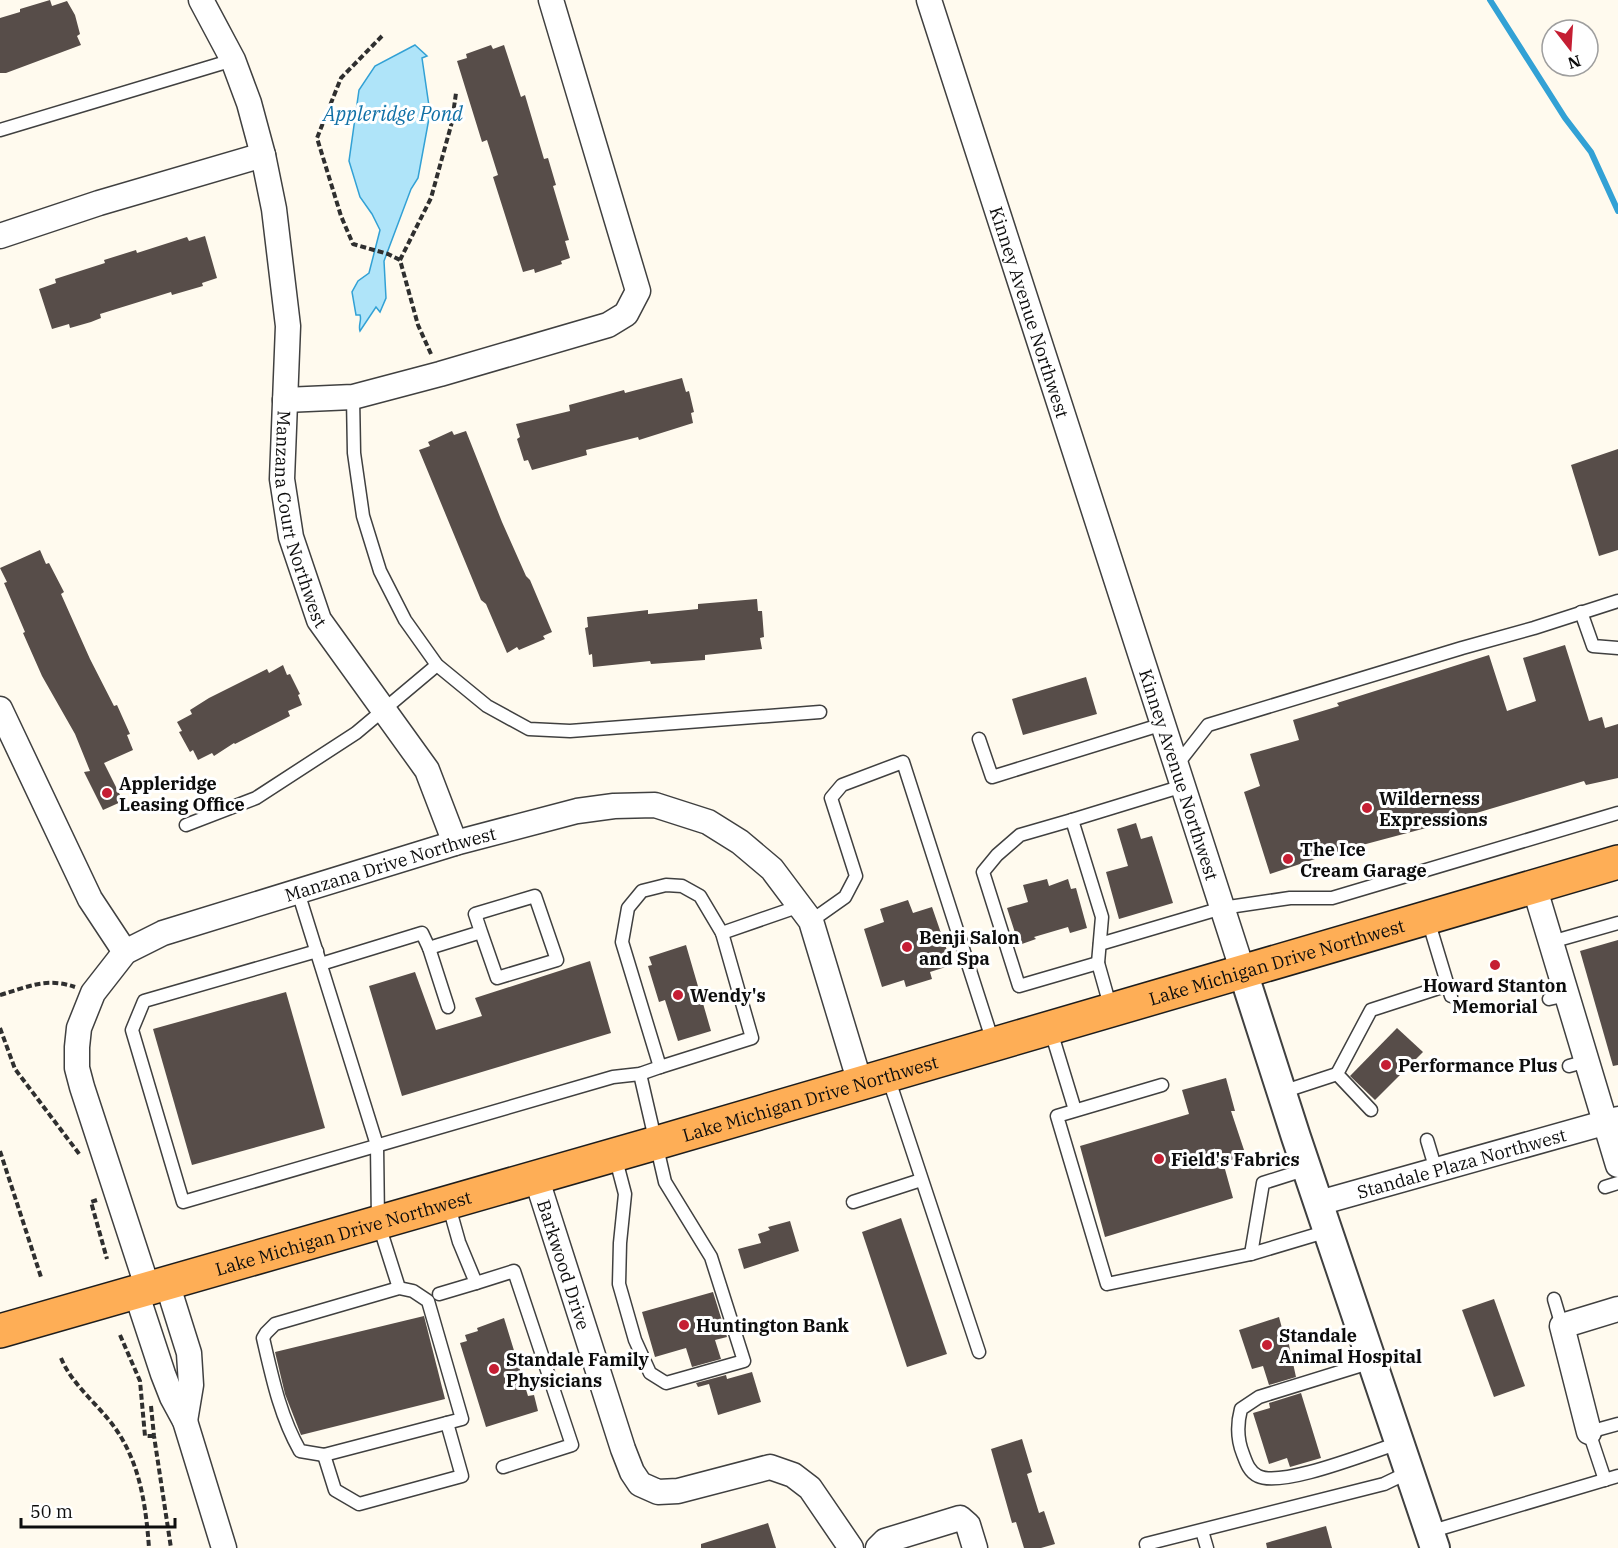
<svg xmlns="http://www.w3.org/2000/svg" width="1618" height="1548" font-family="'IBM Plex Serif',serif">
<rect width="100%" height="100%" fill="#fffaee"/>
<path fill="#afe4f9" stroke="#32a1d5" stroke-width="1.5" d="M 415,45 L 427,56 L 422,58 L 430,113 L 418,178 L 411,189 L 384,261 L 386,298 L 380,312 L 376,307 L 360,331 C 358,325 362,320 360,315 L 356,315 L 352,292 L 358,281 L 369,273 L 380,230 L 372,214 L 360,197 L 349,161 L 359,90 L 375,66 Z"/>
<g fill="none" stroke-linecap="round" stroke-linejoin="round">
<polyline stroke="#32a1d5" stroke-width="6" points="1490,0 1565,118 1591,152 1618,211"/>
</g>
<g fill="#574d49">
<polygon points="50,0 52,6 67,1 75,15 80,34 77,36 81,45 6,73 0,73 0,18 20,12 20,9"/>
<polygon points="491,45 493,49 504,45 521,97 525,95 544,159 548,158 556,185 553,186 569,240 565,241 570,258 561,261 562,264 535,273 534,269 523,272 493,177 498,175 487,140 482,142 457,61 467,58 466,54"/>
<polygon points="205,236 217,278 202,283 203,286 172,295 171,292 100,314 101,318 91,322 70,328 69,324 52,329 39,289 56,283 55,279 105,263 104,260 136,250 137,253 187,237 189,241"/>
<polygon points="682,378 686,392 689,391 694,412 691,413 693,423 639,440 638,437 586,450 587,455 532,470 528,460 524,461 517,439 520,437 516,424 570,411 569,405 624,390 625,393"/>
<polygon points="452,431 454,435 466,431 502,522 526,576 530,580 552,632 543,636 545,639 519,650 517,647 507,653 486,604 481,600 419,450 430,446 428,442"/>
<polygon points="1618,449 1618,550 1599,556 1571,465"/>
<polygon points="40,550 46,564 49,563 64,592 61,594 90,659 114,706 117,705 130,734 127,735 133,750 104,763 123,801 103,810 84,772 90,771 75,734 42,676 23,633 25,632 4,583 7,582 0,568"/>
<polygon points="757,599 758,611 762,611 764,637 760,638 762,649 705,655 705,660 651,664 650,661 593,667 592,654 589,655 585,628 588,627 587,617 648,610 648,614 698,609 698,604"/>
<polygon points="1565,645 1589,721 1602,717 1605,728 1618,724 1618,778 1586,785 1584,781 1426,828 1336,852 1270,874 1244,792 1260,786 1250,754 1299,740 1293,720 1339,706 1337,703 1489,655 1507,711 1536,701 1523,658"/>
<polygon points="283,665 287,675 290,674 300,694 298,695 302,705 288,711 290,716 235,744 234,743 214,756 212,753 198,760 193,750 190,752 179,732 182,731 177,722 192,714 190,710 209,698 267,669 269,673"/>
<polygon points="1086,677 1097,714 1023,735 1012,699"/>
<polygon points="1136,823 1141,839 1152,836 1173,903 1119,919 1106,872 1128,866 1117,829"/>
<polygon points="1047,879 1049,886 1068,879 1071,889 1076,888 1087,928 1070,933 1068,927 1034,937 1036,939 1019,945 1007,908 1028,902 1023,885"/>
<polygon points="908,900 913,913 932,907 952,965 930,972 932,979 906,987 904,980 882,987 864,929 884,922 880,909"/>
<polygon points="1618,940 1618,1065 1613,1066 1580,951"/>
<polygon points="686,945 711,1031 678,1041 665,1000 659,1002 648,966 652,965 649,957"/>
<polygon points="590,961 611,1033 402,1096 369,986 415,972 436,1030 482,1016 475,998"/>
<polygon points="286,992 325,1128 192,1165 153,1029"/>
<polygon points="1397,1028 1423,1052 1375,1100 1350,1076"/>
<polygon points="1226,1078 1235,1111 1231,1111 1246,1156 1223,1162 1233,1198 1105,1237 1080,1146 1189,1114 1182,1090"/>
<polygon points="901,1218 947,1354 907,1367 862,1232"/>
<polygon points="790,1221 799,1251 744,1269 738,1249 761,1243 758,1234 770,1230 768,1227"/>
<polygon points="713,1292 727,1337 715,1340 721,1359 692,1367 686,1348 655,1357 642,1312"/>
<polygon points="1494,1299 1525,1386 1494,1397 1462,1310"/>
<polygon points="424,1316 445,1399 301,1435 285,1394 275,1352"/>
<polygon points="1279,1317 1283,1332 1286,1331 1296,1377 1269,1385 1263,1366 1252,1369 1239,1330"/>
<polygon points="504,1318 528,1396 534,1395 538,1411 486,1427 460,1343 467,1341 465,1335 478,1331 477,1328"/>
<polygon points="752,1372 761,1402 718,1415 709,1384 698,1387 696,1383 726,1375 727,1379"/>
<polygon points="1301,1393 1321,1458 1290,1467 1287,1458 1269,1464 1253,1413 1270,1408 1269,1403"/>
<polygon points="1022,1439 1032,1472 1027,1474 1039,1513 1044,1511 1055,1544 1041,1548 1024,1548 1016,1522 1012,1523 991,1449"/>
<polygon points="768,1523 776,1548 701,1548 701,1544"/>
<polygon points="1326,1526 1332,1548 1267,1548 1266,1543"/>
</g>
<g fill="none" stroke-linecap="round" stroke-linejoin="round">
<defs>
<g id="service">
<polyline points="0,130 233,60"/>
<polyline points="353,397 354,453 363,516 380,571 405,620 437,665 487,706 529,729 570,731 820,712"/>
<polyline points="1581,612 1593,646 1618,648"/>
<polyline points="979,739 992,777 1163,724"/>
<polyline points="1176,766 1208,725 1462,648 1534,628 1618,601"/>
<polyline points="1072,820 1020,835 997,855 983,872 1019,986 1098,963"/>
<polyline points="186,825 256,798 356,733 437,665"/>
<path d="M 298,892 L 377,1145 L 378,1222 L 399,1288 L 413,1291 L 428,1301 L 462,1419 L 324,1455 L 300,1451 C 280,1416 272,1377 263,1338 L 266,1333 L 275,1324 L 399,1288"/>
<polyline points="1428,920 1451,996"/>
<polyline points="811,921 845,897 856,876 831,798 842,785 903,762 993,1042"/>
<polyline points="1551,942 1618,923"/>
<polyline points="1100,944 1222,908 1290,898 1332,898 1618,813"/>
<polyline points="429,948 448,1007"/>
<polyline points="317,951 144,1001 132,1030 183,1202 613,1077 640,1074 660,1067 622,942 628,908 642,891 666,885 682,886 700,896 722,933 800,906"/>
<polyline points="321,964 422,933 429,948 481,932 475,914 535,896 557,960 497,978 481,932"/>
<polyline points="1549,999 1567,995"/>
<polyline points="1111,1009 1098,963 1102,917 1072,820 1183,786"/>
<polyline points="1050,1028 1075,1110"/>
<polyline points="1569,1066 1587,1061"/>
<polyline points="660,1067 752,1038 722,933"/>
<polyline points="888,1077 979,1352"/>
<polyline points="1162,1085 1057,1116 1107,1284 1251,1254 1328,1231"/>
<polyline points="1282,1092 1337,1074"/>
<polyline points="1371,1110 1337,1074 1371,1010 1448,985"/>
<polyline points="1427,1140 1436,1170"/>
<polyline points="615,1156 625,1194 620,1243 619,1284 635,1340 650,1373 666,1383 744,1361 711,1257 665,1182 640,1074"/>
<polyline points="1605,1187 1618,1183"/>
<polyline points="853,1202 921,1180"/>
<polyline points="448,1203 459,1242 476,1283 514,1271 572,1445 503,1467"/>
<polyline points="1251,1254 1263,1183 1307,1169"/>
<polyline points="439,1294 476,1283"/>
<polyline points="1554,1299 1562,1326"/>
<path d="M 1372,1362 L 1259,1397 L 1241,1409 C 1237,1424 1237,1439 1243,1454 C 1246,1462 1249,1472 1258,1476 C 1282,1488 1370,1452 1399,1443"/>
<polyline points="324,1455 335,1490 359,1504 462,1476 447,1423"/>
<polyline points="1605,1480 1589,1432 1618,1424"/>
<polyline points="1202,1531 1207,1548"/>
<polyline points="1429,1532 1618,1476"/>
<polyline points="1147,1548 1146,1544 1384,1484 1409,1472"/>
</g>
<g id="minor">
<path id="s1" d="M 201,0 L 233,60 L 249,103 L 263,155 L 274,209 L 288,326 L 282,479 L 291,537 L 319,620 L 427,770 L 455,843"/>
<path id="s2" d="M 929,0 L 1243,972"/>
<polyline points="0,236 99,203 263,155"/>
<polyline points="285,400 353,397 440,374 608,325 626,314 638,291 551,0"/>
<polyline points="0,709 90,899 125,952"/>
<polyline points="1534,886 1618,1165"/>
<path id="s3" d="M 536,1177 L 623,1449 L 632,1472 L 640,1484 L 658,1492 L 678,1491 L 770,1467 L 793,1475 L 810,1488 L 851,1548"/>
<path id="s4" d="M 1319,1203 L 1618,1119"/>
<polyline points="167,1283 189,1353 191,1385 185,1421"/>
<path id="s5" d="M 148,1289 L 82,1087 L 77,1068 L 77,1047 L 79,1028 L 93,993 L 125,952 L 163,933 L 455,843 L 577,811 L 614,806 L 655,805 L 708,822 L 740,842 L 772,869 L 811,921 L 860,1083"/>
<polyline points="136,1292 163,1374 172,1397 185,1421 224,1548"/>
<polyline points="1589,1432 1562,1326 1618,1309"/>
<polyline points="878,1548 885,1541 960,1518 968,1525 975,1548"/>
</g>
<polyline id="tertiary" points="1243,972 1296,1137 1435,1548"/>
<g id="trunk">
<path id="s6" d="M 0,1331 L 656,1143 L 1618,862"/>
</g>
</defs>
<use href="#service" stroke="#404040" stroke-width="15"/>
<use href="#minor" stroke="#404040" stroke-width="27"/>
<use href="#tertiary" stroke="#404040" stroke-width="32"/>
<use href="#trunk" stroke="#1e1e1e" stroke-width="36"/>
<g stroke="#2f2f2f" stroke-width="4" stroke-dasharray="6 3" stroke-linecap="butt">
<polyline points="382,36 341,78 317,138 341,216 353,244 388,254 400,260"/>
<polyline points="431,354 418,325 400,260 431,198 452,122 456,93"/>
<path d="M 0,995 C 28,987 46,977 75,987"/>
<polyline points="0,1028 15,1069 80,1155"/>
<polyline points="0,1151 41,1277"/>
<polyline points="97,1200 91,1202 107,1259"/>
<polyline points="120,1335 140,1381 145,1436 154,1436"/>
<path d="M 61,1358 C 72,1385 98,1404 115,1428 C 140,1463 146,1506 149,1548"/>
<polyline points="151,1406 154,1436 171,1548"/>
</g>
<use href="#service" stroke="#fff" stroke-width="12"/>
<use href="#minor" stroke="#fff" stroke-width="24"/>
<use href="#tertiary" stroke="#fff" stroke-width="28"/>
<use href="#trunk" stroke="#feae56" stroke-width="33"/>
</g>
<g fill="#c51e33" stroke="#fff" stroke-width="2">
<circle cx="107" cy="793" r="6"/>
<circle cx="1367" cy="808" r="6"/>
<circle cx="1288" cy="859" r="6"/>
<circle cx="907" cy="947" r="6"/>
<circle cx="1495" cy="965" r="6"/>
<circle cx="678" cy="995" r="6"/>
<circle cx="1386" cy="1065" r="6"/>
<circle cx="1159" cy="1159" r="6"/>
<circle cx="684" cy="1325" r="6"/>
<circle cx="1267" cy="1345" r="6"/>
<circle cx="494" cy="1369" r="6"/>
</g>
<g text-anchor="middle" dominant-baseline="central" stroke-width="6" stroke-linejoin="round" paint-order="stroke">
<g font-size="18" fill="#0d0d0d" stroke="#fff">
<text stroke="none"><textPath href="#s2" startOffset="328">Kinney Avenue Northwest</textPath></text>
<text stroke="none"><textPath href="#s1" startOffset="536">Manzana Court Northwest</textPath></text>
<text stroke="none"><textPath href="#s2" startOffset="814">Kinney Avenue Northwest</textPath></text>
<text stroke="none"><textPath href="#s5" startOffset="642">Manzana Drive Northwest</textPath></text>
<text stroke="none"><textPath href="#s6" startOffset="1329">Lake Michigan Drive Northwest</textPath></text>
<text stroke="none"><textPath href="#s6" startOffset="843">Lake Michigan Drive Northwest</textPath></text>
<text stroke="none"><textPath href="#s4" startOffset="148">Standale Plaza Northwest</textPath></text>
<text stroke="none"><textPath href="#s6" startOffset="357">Lake Michigan Drive Northwest</textPath></text>
<text stroke="none"><textPath href="#s3" startOffset="92">Barkwood Drive</textPath></text>
</g>
<g font-size="18" font-weight="bold" fill="#0d0d0d" stroke="#fff" text-anchor="start">
<text x="119" y="783">Appleridge<tspan x="119" dy="21">Leasing Office</tspan></text>
<text x="1379" y="798">Wilderness<tspan x="1379" dy="21">Expressions</tspan></text>
<text x="1300" y="849">The Ice<tspan x="1300" dy="21">Cream Garage</tspan></text>
<text x="919" y="937">Benji Salon<tspan x="919" dy="21">and Spa</tspan></text>
<text x="1495" y="985" text-anchor="middle">Howard Stanton<tspan x="1495" dy="21">Memorial</tspan></text>
<text x="690" y="995">Wendy's</text>
<text x="1398" y="1065">Performance Plus</text>
<text x="1171" y="1159">Field's Fabrics</text>
<text x="696" y="1325">Huntington Bank</text>
<text x="1279" y="1335">Standale<tspan x="1279" dy="21">Animal Hospital</tspan></text>
<text x="506" y="1359">Standale Family<tspan x="506" dy="21">Physicians</tspan></text>
</g>
<g font-size="20" font-style="italic" fill="#1070a6" stroke="#fff">
<text x="393" y="113">Appleridge Pond</text>
</g>
</g>
<g transform="translate(1570 48) rotate(163)"><circle r="28" fill="#ffffff" stroke="#9e9e9e" stroke-width="1.5"/>
<path d="M0-4.5L10 22L0 15L-10 22Z" fill="#c51e33"/>
<text y="-9" font-size="16" font-weight="bold" text-anchor="middle" fill="#0d0d0d">N</text>
</g>
<path d="M21 1518v9h154v-9" fill="none" stroke="#0d0d0d" stroke-width="3"/>
<text x="30" y="1518" font-size="18" fill="#0d0d0d" stroke="#ffffff" stroke-width="4.5" paint-order="stroke">50 m</text>
</svg>
